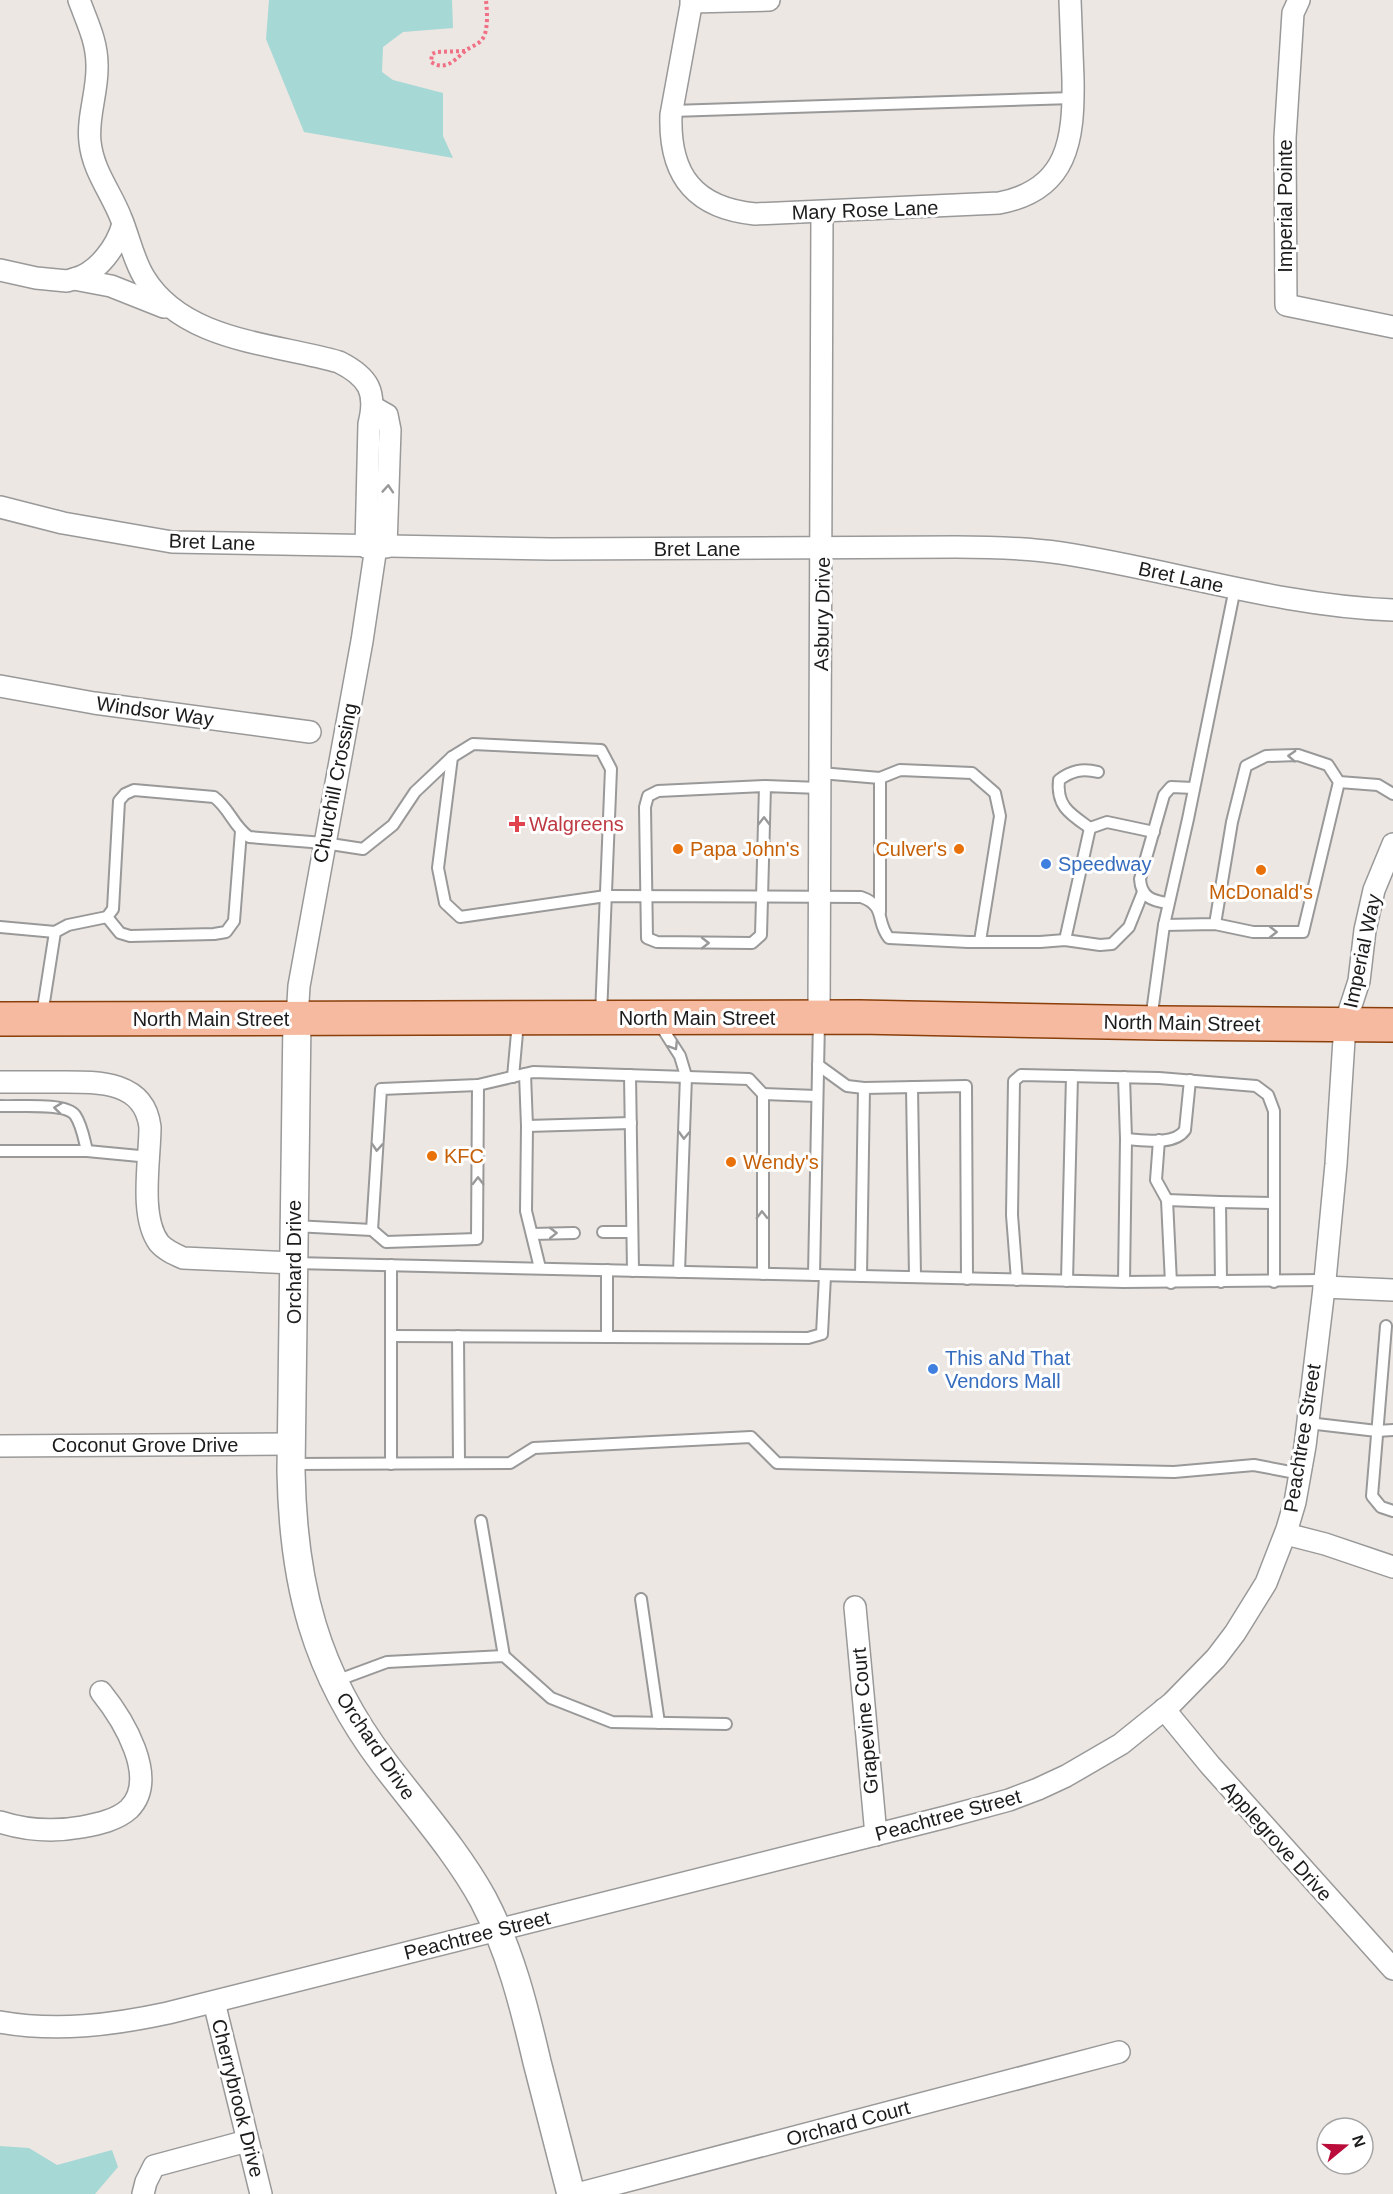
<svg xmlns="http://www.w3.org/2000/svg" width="1393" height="2194" font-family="Helvetica,sans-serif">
<rect width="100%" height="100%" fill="#ede7e3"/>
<g fill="#a6d8d6">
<polygon points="269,0 452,0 453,28 403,32 383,47 382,72 393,80 443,93 443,136 453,158 304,132 266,39"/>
<polygon points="0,2146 29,2148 57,2165 112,2150 118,2167 95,2194 0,2194"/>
</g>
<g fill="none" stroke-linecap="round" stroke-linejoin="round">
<defs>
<g id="service">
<polyline points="672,111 1073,98"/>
<path d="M 452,757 L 438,868 L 445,903 L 460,917 L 606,896 L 861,897 C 887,906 875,921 889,938 L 968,942 L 1040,942 L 1065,940 L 1100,945 L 1112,944 L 1129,927 L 1143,892"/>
<polyline points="820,773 880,778 880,912"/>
<polyline points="880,778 900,770 972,773 995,793 1000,816 980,941"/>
<polyline points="1339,782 1378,785 1393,794"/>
<polyline points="765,786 761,935 752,943 657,942 647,938 645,807 648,796 658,791 765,786 820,788"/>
<path d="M 1090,828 C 1070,814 1056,806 1059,780 C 1071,771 1082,768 1098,772"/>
<path d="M 1168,903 C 1152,901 1141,897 1140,879 L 1164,795 L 1171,787 L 1194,788"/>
<polyline points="107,917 120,933 130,936 214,934 226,932 234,921 241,831"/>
<polyline points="1164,925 1215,924 1253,932 1303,932 1339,782 1328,765 1298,755 1266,756 1246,766 1232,822 1215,924"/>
<polyline points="0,927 55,932"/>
<polyline points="1065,940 1090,828 1107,822 1154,832"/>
<path d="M 42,1015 L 55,932 L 68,925 L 107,917 L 113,909 L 119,801 L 125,794 L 134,790 L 214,797 C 230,809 233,826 249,837 L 324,843 L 363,849 L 393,825 L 415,792 L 452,757 L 473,744 L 601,750 L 611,769 L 601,1015"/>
<polyline points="1151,1020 1164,925 1188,819 1235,588"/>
<polyline points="659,1023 680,1056 686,1076 679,1272"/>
<polyline points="818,1065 847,1086 864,1088"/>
<polyline points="525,1074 527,1126 526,1211 540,1268"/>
<polyline points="630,1075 633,1271"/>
<polyline points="513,1077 518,1022"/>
<polyline points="1124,1077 1126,1139 1124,1282"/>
<polyline points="912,1087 915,1277"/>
<polyline points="763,1094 817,1096"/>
<path d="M 0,1106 C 16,1107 66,1102 75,1115 C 82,1125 84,1139 87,1151"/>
<polyline points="527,1126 631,1123"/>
<path d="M 1126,1139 C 1143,1140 1174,1146 1185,1130 L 1190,1080"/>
<polyline points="1159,1140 1156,1180 1167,1200 1171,1283"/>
<polyline points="0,1151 87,1151 150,1157"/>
<polyline points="1167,1200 1220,1202 1221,1282"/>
<polyline points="1220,1202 1273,1203"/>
<polyline points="294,1226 372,1230 386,1242 477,1239 478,1085"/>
<polyline points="372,1230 381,1089 478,1085 533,1072 749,1079 763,1094 763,1274"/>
<polyline points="603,1232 632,1232"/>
<polyline points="532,1234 574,1233"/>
<polyline points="294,1263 1124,1282 1325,1280"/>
<polyline points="814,1275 819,1020"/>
<polyline points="861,1276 864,1088 966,1086 967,1279"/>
<polyline points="1017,1280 1012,1215 1014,1081 1021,1075 1159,1078 1256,1086 1268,1095 1274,1111 1274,1282"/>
<polyline points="1067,1281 1072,1076"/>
<polyline points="1386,1326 1372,1496 1381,1507 1393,1511"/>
<polyline points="391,1336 808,1338 822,1334 825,1276"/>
<polyline points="458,1336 459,1463"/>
<polyline points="607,1337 607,1270"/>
<polyline points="1308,1423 1377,1431 1393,1430"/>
<polyline points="291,1464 510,1463 534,1448 751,1437 777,1463 1174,1472 1254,1465 1301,1474"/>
<polyline points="391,1464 391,1265"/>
<polyline points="481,1521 504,1656"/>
<polyline points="641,1599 659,1723"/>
<polyline points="333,1682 387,1662 504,1656 551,1698 612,1722 726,1724"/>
</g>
<g id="minor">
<path d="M 79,0 C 87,22 97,41 97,65 C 98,91 87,117 90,142 C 93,171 111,192 121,218 C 129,237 133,259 144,277 C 183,342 274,343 339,362 C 369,377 377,392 369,424 L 366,547"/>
<path d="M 692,0 L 671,115 C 669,175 694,208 755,214 L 999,203 C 1068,190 1074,140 1073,79 C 1072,53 1071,26 1070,0"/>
<polyline points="1299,0 1293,13 1285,138 1286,305 1393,327"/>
<polyline points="691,2 769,0"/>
<polyline points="0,270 36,278 67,281 74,279 111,286 164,307"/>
<path d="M 74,279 C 98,273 117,246 123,224"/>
<polyline points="373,407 387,415 390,430 386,547"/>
<path d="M 0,507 L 63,523 L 172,542 L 551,549 L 956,547 C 991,547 1026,548 1061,553 C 1172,570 1280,606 1393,610"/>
<polyline points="0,686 94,703 310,732"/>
<polyline points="819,1017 822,212"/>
<polyline points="297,1019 299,986 362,641 376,547"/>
<path d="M 0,1082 C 19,1082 38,1082 56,1082 C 95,1082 144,1079 150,1127 C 150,1160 139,1216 159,1243 C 165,1250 174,1254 183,1258 L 294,1263"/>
<polyline points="1324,1287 1393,1290"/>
<polyline points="0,1446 291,1444"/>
<polyline points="1286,1534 1325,1544 1393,1567"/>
<polyline points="855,1607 876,1835"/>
<polyline points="1164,1709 1210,1765 1393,1969"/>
<path d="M 0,1822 C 28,1831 54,1832 82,1827 C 98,1824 117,1820 129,1809 C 160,1778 122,1718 101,1692"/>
<polyline points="214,2002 261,2194"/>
<path d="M 0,2022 C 57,2032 112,2025 168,2013 L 946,1817 L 1009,1800 L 1038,1789 L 1066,1776 L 1121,1744 L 1172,1703 L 1216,1658 L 1235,1633 L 1266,1583 L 1287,1529 L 1295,1502 L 1305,1446 L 1325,1280 L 1336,1164 L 1345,1024 L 1359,981 L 1365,930 L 1374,890 L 1393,844"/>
<polyline points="143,2194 146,2182 154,2166 247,2141"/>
<polyline points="577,2194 1119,2052"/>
</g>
<path id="tertiary" d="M 297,1019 L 291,1471 C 293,1584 315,1672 384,1763 C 418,1808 456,1850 483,1899 C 510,1950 524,2006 537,2062 C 548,2106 560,2150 571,2194"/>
<polyline id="primary" points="0,1019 859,1017 1160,1023 1393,1025"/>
</defs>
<use href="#service" stroke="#999" stroke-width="14"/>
<use href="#minor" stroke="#999" stroke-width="24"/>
<use href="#tertiary" stroke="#999" stroke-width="30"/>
<use href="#primary" stroke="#8b3f0a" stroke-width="36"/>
<path stroke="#f07185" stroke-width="4" stroke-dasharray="3 3" stroke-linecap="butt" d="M 465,51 L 436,52 L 432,54 L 431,62 C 445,71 454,61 464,52 C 472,45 481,45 485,34 C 488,23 487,11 486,0"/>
<use href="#service" stroke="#fff" stroke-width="10"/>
<use href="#minor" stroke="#fff" stroke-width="21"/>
<use href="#tertiary" stroke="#fff" stroke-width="27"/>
<use href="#primary" stroke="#f5baa0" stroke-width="33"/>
</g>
<defs><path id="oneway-chevron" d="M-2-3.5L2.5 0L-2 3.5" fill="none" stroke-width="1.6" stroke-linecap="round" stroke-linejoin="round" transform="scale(1.5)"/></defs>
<g stroke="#999">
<use href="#oneway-chevron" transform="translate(388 489) rotate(-86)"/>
<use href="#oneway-chevron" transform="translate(1292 756) rotate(-177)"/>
<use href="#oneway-chevron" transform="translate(764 821) rotate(-89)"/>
<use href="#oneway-chevron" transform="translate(1273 932)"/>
<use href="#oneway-chevron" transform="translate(705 943)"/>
<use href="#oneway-chevron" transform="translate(674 1046) rotate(58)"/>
<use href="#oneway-chevron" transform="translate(58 1108) rotate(-173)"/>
<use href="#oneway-chevron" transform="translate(684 1135) rotate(92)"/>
<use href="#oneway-chevron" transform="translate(377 1147) rotate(94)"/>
<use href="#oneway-chevron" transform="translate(478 1181) rotate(-90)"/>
<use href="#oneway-chevron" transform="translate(762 1215) rotate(-91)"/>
<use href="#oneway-chevron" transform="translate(553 1233) rotate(-1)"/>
</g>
<path fill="#e0444e" stroke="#fff" stroke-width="2" d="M514 815h6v6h6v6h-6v6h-6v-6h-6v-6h6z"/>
<g fill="#e8710a" stroke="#fff" stroke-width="2">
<circle cx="678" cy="849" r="6"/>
<circle cx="959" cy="849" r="6"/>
<circle cx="1261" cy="870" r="6"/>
<circle cx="432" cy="1156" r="6"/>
<circle cx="731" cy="1162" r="6"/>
</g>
<g fill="#3f7fe0" stroke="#fff" stroke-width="2">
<circle cx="1046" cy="864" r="6"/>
<circle cx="933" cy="1369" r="6"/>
</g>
<g text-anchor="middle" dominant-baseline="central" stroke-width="6" stroke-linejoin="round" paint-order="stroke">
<g font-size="20" fill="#1c1c1c" stroke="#fff">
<text transform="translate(1285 206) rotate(-90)">Imperial Pointe</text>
<text transform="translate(865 210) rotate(-2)">Mary Rose Lane</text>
<text transform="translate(212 542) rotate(2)">Bret Lane</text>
<text x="697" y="549">Bret Lane</text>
<text transform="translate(1181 577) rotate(12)">Bret Lane</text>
<text transform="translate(822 614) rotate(-89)">Asbury Drive</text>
<text transform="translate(155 711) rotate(8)">Windsor Way</text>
<text transform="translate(335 783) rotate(-79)">Churchill Crossing</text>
<text transform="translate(1362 951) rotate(-78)">Imperial Way</text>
<text x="697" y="1018">North Main Street</text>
<text x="211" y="1019">North Main Street</text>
<text transform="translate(1182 1023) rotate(1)">North Main Street</text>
<text transform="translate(294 1262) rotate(-90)">Orchard Drive</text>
<text transform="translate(1302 1438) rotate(-81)">Peachtree Street</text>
<text x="145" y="1445">Coconut Grove Drive</text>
<text transform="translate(865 1721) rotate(-95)">Grapevine Court</text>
<text transform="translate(376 1746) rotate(56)">Orchard Drive</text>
<text transform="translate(948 1815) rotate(-15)">Peachtree Street</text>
<text transform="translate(1277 1841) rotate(48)">Applegrove Drive</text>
<text transform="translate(477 1935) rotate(-14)">Peachtree Street</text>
<text transform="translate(238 2098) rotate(76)">Cherrybrook Drive</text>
<text transform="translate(848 2123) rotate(-15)">Orchard Court</text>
</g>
<g font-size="20" fill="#be3a42" stroke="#fff" text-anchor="start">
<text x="529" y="824">Walgreens</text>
</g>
<g font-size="20" fill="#c56008" stroke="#fff" text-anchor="start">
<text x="690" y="849">Papa John's</text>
<text x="947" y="849" text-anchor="end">Culver's</text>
<text x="1261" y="892" text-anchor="middle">McDonald's</text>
<text x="444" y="1156">KFC</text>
<text x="743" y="1162">Wendy's</text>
</g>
<g font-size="20" fill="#366cbe" stroke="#fff" text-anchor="start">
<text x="1058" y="864">Speedway</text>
<text x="945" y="1358">This aNd That<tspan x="945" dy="23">Vendors Mall</tspan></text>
</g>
</g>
<g transform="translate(1345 2146) rotate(71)"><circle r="28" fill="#ffffff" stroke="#a4a4a4" stroke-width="1.5"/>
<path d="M0-4.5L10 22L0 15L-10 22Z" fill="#bb0d3b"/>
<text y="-9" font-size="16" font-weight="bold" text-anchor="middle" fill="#1c1c1c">N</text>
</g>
</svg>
